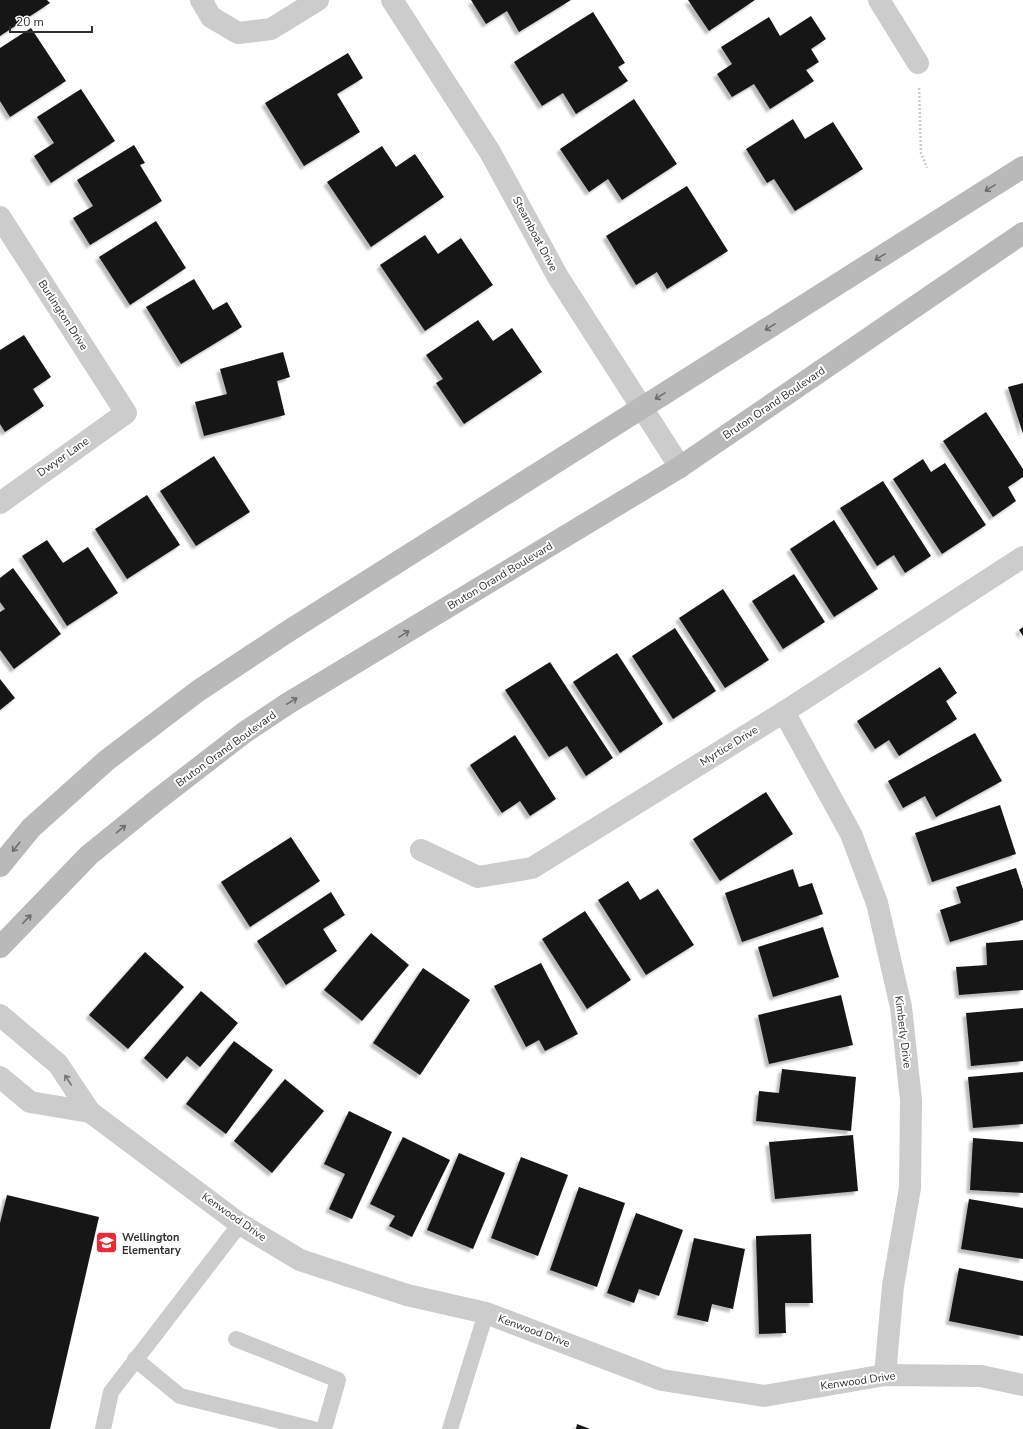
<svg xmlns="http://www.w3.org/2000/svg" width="1023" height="1429" font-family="'Nunito Sans',sans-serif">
<defs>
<filter id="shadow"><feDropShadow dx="-3.5" dy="3.5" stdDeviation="1" flood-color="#0004"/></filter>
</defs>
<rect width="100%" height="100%" fill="#fff"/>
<g fill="#161616" filter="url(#shadow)">
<polygon points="0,0 47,0 50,3 0,36"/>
<polygon points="471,0 571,0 519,32 507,11 486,24"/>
<polygon points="688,0 755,0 709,31"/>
<polygon points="593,12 625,63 618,67 628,81 576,114 563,93 542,106 514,62"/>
<polygon points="811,16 826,39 811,49 819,62 806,70 814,81 770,109 754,84 732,97 717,74 732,64 721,47 769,17 780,36"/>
<polygon points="31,28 66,81 10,117 0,101 0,48"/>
<polygon points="348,53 363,78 337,94 360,132 304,166 265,103"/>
<polygon points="81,89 115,141 51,183 34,156 54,143 37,117"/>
<polygon points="634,99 677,164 622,200 608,179 589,192 560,149"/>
<polygon points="793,119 805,139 833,122 863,169 795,211 774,179 767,183 746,149"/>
<polygon points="134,145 145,163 140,165 162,201 90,245 73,218 93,206 77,180"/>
<polygon points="382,146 396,167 415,154 444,197 371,247 327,182"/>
<polygon points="687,186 728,251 667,289 657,272 636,285 606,236"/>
<polygon points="156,221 186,268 130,305 99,257"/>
<polygon points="425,235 438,254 461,238 493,285 425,331 380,265"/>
<polygon points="194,279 213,310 227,302 242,327 181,364 146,307"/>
<polygon points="478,320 493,341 512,328 542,372 464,424 436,383 443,379 426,355"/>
<polygon points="24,335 51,377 33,389 44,406 5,432 0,424 0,350"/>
<polygon points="283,352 290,377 277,381 285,415 204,436 195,402 227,394 220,369"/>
<polygon points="1023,383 1023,434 1008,387"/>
<polygon points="986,412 1023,469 1023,477 1008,487 1016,501 993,517 943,441"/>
<polygon points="214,456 250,512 196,546 160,491"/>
<polygon points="923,459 931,472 945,463 986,525 942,554 893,479"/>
<polygon points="883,481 931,556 905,573 894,555 877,566 840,508"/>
<polygon points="147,495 180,545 127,579 95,529"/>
<polygon points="834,520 878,589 834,617 790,549"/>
<polygon points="47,540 63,563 88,547 118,593 67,626 22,556"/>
<polygon points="13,568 61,634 14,669 0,650 0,612 5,609 0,602 0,578"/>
<polygon points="794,574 825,622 783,649 752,601"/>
<polygon points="723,589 769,660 725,688 679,618"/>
<polygon points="1023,627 1023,636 1019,630"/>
<polygon points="675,628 716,691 673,719 632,656"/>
<polygon points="617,653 663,724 620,753 573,682"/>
<polygon points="550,662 613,758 586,776 567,746 549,757 505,690"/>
<polygon points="940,667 957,693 946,701 957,719 899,756 889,740 875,749 857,721"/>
<polygon points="0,679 15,698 0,710"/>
<polygon points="975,733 1002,781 936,817 925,796 903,808 888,781"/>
<polygon points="515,735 556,799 530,816 520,801 502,813 470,765"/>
<polygon points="766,792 793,834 720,881 693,839"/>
<polygon points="1000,805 1016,854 932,882 915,833"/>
<polygon points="291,837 320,881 250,927 221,882"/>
<polygon points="1016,868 1023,889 1023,920 950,942 940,910 961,903 956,887"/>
<polygon points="793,869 799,887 812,883 823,914 742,942 725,893"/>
<polygon points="628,881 640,900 658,889 694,945 646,975 598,900"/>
<polygon points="331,892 345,915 323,929 337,951 286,985 257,941"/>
<polygon points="585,911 631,980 587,1009 542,939"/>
<polygon points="823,927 839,977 773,997 758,947"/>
<polygon points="371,933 409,965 362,1021 324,990"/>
<polygon points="1023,940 1023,990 959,995 956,967 987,965 986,943"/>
<polygon points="145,952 184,987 128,1049 89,1015"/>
<polygon points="541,963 578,1034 545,1051 539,1040 526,1047 494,986"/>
<polygon points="423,968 470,1000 420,1075 373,1043"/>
<polygon points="201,991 238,1023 200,1067 187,1056 167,1079 144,1058"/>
<polygon points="841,995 853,1045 769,1064 758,1015"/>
<polygon points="1023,1008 1023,1061 971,1066 966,1013"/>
<polygon points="234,1041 273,1070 226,1134 186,1104"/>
<polygon points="782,1069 856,1077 851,1131 756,1121 759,1091 779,1093"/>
<polygon points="1023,1072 1023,1124 973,1128 968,1077"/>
<polygon points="285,1079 324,1111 272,1173 234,1141"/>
<polygon points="349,1111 392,1132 352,1219 329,1209 345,1174 324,1164"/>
<polygon points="853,1135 858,1191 775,1199 769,1142"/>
<polygon points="403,1137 450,1160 412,1237 389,1226 395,1216 370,1204"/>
<polygon points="973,1138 1023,1142 1023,1193 970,1190"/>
<polygon points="459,1153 505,1173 473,1249 427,1230"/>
<polygon points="521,1157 568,1175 538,1256 491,1238"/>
<polygon points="579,1187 625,1203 597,1287 550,1270"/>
<polygon points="7,1195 99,1217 50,1429 0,1429 0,1223"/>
<polygon points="969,1199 1023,1208 1023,1259 961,1249"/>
<polygon points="636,1213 683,1230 659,1296 639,1289 634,1303 607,1293"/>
<polygon points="811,1234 813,1303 785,1303 786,1333 759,1334 756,1236"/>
<polygon points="694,1238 745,1249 733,1309 712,1304 708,1322 677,1315"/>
<polygon points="959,1268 1023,1281 1023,1336 949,1321"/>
<polygon points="577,1424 590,1429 576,1429"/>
</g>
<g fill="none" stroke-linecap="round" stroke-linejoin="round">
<polyline stroke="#ccc" stroke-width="2.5" stroke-dasharray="2 2" stroke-linecap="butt" points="919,88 921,153 927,168"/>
<g stroke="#ccc" stroke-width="16">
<polyline points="236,1339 338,1380 324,1429"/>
<polyline points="135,1359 180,1396 313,1429"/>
<polyline points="103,1429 111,1392 240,1224"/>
<polyline points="450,1429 486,1313"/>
</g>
<g stroke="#ccc" stroke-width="22">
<polyline points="201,0 211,17 238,33 271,29 318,0"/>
<polyline points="392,0 490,152 558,277 680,467"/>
<polyline points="879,0 918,63"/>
<polyline points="0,217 126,413 0,503"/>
<polyline points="784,712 851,834 877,903 901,1007 911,1100 910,1188 893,1286 885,1375"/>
<polyline points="421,850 478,877 532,868 784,712 1023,557"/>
<polyline points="0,1015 58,1064 90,1112 240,1224 300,1260 407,1295 486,1313 662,1380 764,1396 885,1375 981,1376 1023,1385"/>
<polyline points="0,1077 30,1102 90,1112"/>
</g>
<g stroke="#b9b9b9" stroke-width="22">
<polyline points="0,866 31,828 107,760 198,691 287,632 1023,167"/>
<polyline points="0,947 89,855 157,800 245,732 287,704 680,467 1023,233"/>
</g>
</g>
<defs><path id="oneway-shaft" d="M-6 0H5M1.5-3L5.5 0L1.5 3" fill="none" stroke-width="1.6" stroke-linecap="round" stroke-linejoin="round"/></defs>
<g stroke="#6d6d6d">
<use href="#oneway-shaft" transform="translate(990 188) rotate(148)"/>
<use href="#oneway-shaft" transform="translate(880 257) rotate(148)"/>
<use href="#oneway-shaft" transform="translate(770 327) rotate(148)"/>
<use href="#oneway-shaft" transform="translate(660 396) rotate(148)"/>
<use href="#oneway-shaft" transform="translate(404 634) rotate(-31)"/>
<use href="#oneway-shaft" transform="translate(292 701) rotate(-31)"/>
<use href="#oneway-shaft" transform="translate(121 829) rotate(-39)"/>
<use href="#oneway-shaft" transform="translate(16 847) rotate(129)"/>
<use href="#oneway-shaft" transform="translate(27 919) rotate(-46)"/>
</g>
<use stroke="#767676" href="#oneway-shaft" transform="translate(68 1080) rotate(-123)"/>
<defs>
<symbol id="school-square" viewBox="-11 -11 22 22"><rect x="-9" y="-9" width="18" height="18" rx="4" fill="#f02735" stroke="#fff"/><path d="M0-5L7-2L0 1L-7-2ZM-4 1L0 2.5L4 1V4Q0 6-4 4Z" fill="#fff"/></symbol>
</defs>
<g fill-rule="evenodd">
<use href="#school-square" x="94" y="1230" width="25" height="25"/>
</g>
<g text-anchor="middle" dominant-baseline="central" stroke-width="4" stroke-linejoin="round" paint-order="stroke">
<g font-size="11" fill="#2f2f2f" stroke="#fff">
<text transform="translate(535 234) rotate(62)">Steamboat Drive</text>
<text transform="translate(63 315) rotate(57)">Burlington Drive</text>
<text transform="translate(774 403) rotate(-34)">Bruton Orand Boulevard</text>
<text transform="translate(63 457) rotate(-35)">Dwyer Lane</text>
<text transform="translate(500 576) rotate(-31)">Bruton Orand Boulevard</text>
<text transform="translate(729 746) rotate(-32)">Myrtice Drive</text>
<text transform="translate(226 749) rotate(-36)">Bruton Orand Boulevard</text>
<text transform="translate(903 1032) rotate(83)">Kimberly Drive</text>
<text transform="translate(234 1217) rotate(35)">Kenwood Drive</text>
<text transform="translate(534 1331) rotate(20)">Kenwood Drive</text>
<text transform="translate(858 1381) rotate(-8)">Kenwood Drive</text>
</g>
<g font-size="11" font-weight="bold" fill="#2f2f2f" stroke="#fff" text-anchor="start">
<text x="122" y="1237">Wellington<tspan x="122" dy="13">Elementary</tspan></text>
</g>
</g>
<path d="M10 26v6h82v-6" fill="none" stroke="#2f2f2f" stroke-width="2"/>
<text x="16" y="26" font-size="12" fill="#2f2f2f" stroke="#ffffff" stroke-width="3" paint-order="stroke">20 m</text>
</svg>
